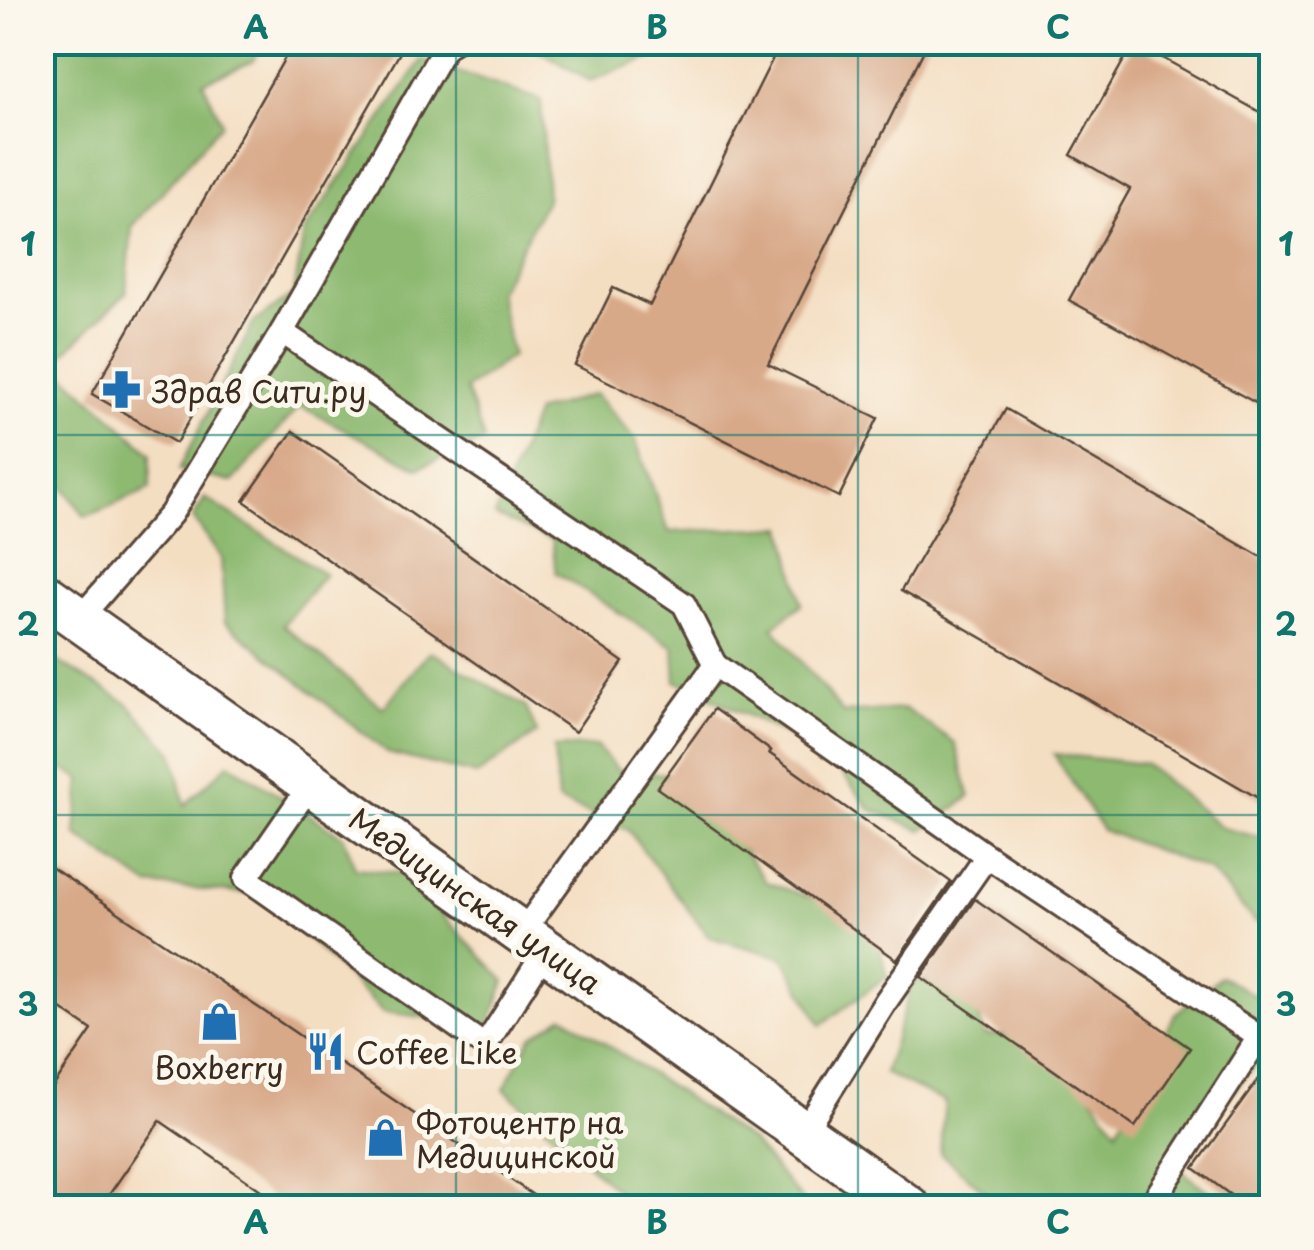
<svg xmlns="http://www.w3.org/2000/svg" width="1314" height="1250" font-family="'Playpen Sans',sans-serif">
<rect width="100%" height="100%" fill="#fbf7ec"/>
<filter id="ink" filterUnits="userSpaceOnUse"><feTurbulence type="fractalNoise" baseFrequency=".01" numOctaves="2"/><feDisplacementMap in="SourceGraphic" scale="20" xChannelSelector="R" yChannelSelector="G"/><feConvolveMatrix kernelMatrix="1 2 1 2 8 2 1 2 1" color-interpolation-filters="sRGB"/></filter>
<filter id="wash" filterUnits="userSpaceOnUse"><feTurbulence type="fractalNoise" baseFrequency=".0048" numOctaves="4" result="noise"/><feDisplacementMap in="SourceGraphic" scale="40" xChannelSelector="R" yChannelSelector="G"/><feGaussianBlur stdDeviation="2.25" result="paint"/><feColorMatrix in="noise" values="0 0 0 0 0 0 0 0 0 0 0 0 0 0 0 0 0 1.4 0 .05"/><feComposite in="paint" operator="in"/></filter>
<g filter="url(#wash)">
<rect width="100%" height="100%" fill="#f4dec2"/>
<g fill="#8db971" stroke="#647248" stroke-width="2.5">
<polygon points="42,43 261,43 253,61 203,82 222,123 132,227 126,293 53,364 151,453 150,489 85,517 43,457"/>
<polygon points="527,43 672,43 668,51 590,81"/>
<polygon points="422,60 541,100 547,198 498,292 512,356 466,389 484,440 418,468 300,406 232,482 179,470 254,322 294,294 304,232"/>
<polygon points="595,394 635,439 669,532 784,527 802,604 773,627 843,713 905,709 955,743 970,797 922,830 870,809 827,754 676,681 674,647 556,573 552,540 495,516 536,412"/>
<polygon points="205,498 325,574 283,625 383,708 430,651 526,707 537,733 477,775 388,753 225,622 221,558 193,518"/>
<polygon points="42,652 127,703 173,752 185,805 229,763 344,837 355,868 403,874 505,981 489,1025 383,1012 264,895 148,885 76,835 81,779 56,765 53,703 43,693"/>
<polygon points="596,746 618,770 690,776 766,882 873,920 887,976 821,1025 784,958 709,937 628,830 558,801 554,748"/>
<polygon points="1054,754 1145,764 1222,828 1271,840 1271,923 1254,921 1209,870 1102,830"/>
<polygon points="1221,976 1262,1000 1262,1057 1171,1163 1229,1207 1003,1207 940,1153 945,1102 884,1073 913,982 965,979 985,1035 1049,1038 1117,1130 1175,1014"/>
<polygon points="564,1016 751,1141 808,1207 635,1207 504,1089 532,1037"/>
</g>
<g id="blocks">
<g fill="#d8a989">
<polygon points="294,42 406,42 176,443 92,394"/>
<polygon points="781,42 928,42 768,364 878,418 839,497 575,365 613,288 650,305"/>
<polygon points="1134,42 1272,119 1272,412 1069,300 1130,189 1071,155"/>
<polygon points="1006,409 1272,563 1272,806 901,591"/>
<polygon points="293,431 623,662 575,732 244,501"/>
<polygon points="714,709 771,751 769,753 951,882 897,960 657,788"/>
<polygon points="42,861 180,954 552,1208 287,1208 160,1121 100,1208 42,1208 42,1103 92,1030 42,996"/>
<polygon points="975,899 1190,1048 1135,1127 921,977"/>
<polygon points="1272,1061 1272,1208 1248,1208 1194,1168"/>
</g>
</g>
</g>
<g filter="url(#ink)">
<use href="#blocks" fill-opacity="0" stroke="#574537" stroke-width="2.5"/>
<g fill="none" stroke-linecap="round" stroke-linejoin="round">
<defs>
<g id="lane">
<polyline points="282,332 684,604 715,665"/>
<polyline points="79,619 171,514 282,332 445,47 453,42"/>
<polyline points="311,784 246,878 485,1046 546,950"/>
<polyline points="522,933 715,665 987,856 1259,1037"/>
<polyline points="804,1132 886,1001 987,856"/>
<polyline points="1149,1208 1259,1037 1270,1044"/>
</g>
<polyline id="street" points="42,593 909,1208"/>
</defs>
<use href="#lane" stroke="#574537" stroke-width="28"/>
<use href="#street" stroke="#574537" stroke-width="48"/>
<use href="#lane" stroke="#fff" stroke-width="22"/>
<use href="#street" stroke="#fff" stroke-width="42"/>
</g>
</g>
<path fill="none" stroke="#0f766e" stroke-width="2.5" stroke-opacity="0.55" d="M 456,42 L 456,1208M 858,42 L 858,1208M 42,435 L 1272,435M 42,815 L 1272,815"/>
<defs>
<symbol id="pharmacy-bare" viewBox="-9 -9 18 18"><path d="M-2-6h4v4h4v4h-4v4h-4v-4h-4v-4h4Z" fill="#1f6fb2" stroke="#fbf7ec" stroke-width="2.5" paint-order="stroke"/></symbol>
<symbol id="shop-bare" viewBox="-9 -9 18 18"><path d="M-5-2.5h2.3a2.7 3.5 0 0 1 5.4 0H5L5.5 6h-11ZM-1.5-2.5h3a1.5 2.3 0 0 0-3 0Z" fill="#1f6fb2" stroke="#fbf7ec" stroke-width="2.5" paint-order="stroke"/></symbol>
<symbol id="restaurant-bare" viewBox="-9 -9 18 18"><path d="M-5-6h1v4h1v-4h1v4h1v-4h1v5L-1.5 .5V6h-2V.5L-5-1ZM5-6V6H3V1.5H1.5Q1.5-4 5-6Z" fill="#1f6fb2" stroke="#fbf7ec" stroke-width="2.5" paint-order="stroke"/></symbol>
</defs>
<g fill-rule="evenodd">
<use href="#pharmacy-bare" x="94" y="362" width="55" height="55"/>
<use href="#shop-bare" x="192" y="994" width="55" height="55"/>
<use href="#restaurant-bare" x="298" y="1024" width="55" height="55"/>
<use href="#shop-bare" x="358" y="1110" width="55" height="55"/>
</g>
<g text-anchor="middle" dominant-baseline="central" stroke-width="10" stroke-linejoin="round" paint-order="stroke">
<g font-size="30" fill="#3b2a1e" stroke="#fbf7ec" text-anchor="start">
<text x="152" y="390">Здрав Сити.ру</text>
<text x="356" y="1051">Coffee Like</text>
<text x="219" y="1066" text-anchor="middle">Boxberry</text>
<text x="416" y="1121">Фотоцентр на<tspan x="416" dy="34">Медицинской</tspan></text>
</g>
<g font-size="30" fill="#3b2a1e" stroke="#fbf7ec">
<text transform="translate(476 900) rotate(35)">Медицинская улица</text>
</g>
</g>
<rect width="1314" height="1250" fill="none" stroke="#fbf7ec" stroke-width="110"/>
<rect x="55" y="55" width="1204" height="1140" fill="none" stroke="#0f766e" stroke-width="4"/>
<g font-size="32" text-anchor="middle" font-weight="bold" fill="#0f766e">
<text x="256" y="39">A</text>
<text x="657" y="39">B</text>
<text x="1058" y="39">C</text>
<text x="28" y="256">1</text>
<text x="1286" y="256">1</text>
<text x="28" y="636">2</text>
<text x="1286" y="636">2</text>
<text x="28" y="1016">3</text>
<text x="1286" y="1016">3</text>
<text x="256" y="1234">A</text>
<text x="657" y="1234">B</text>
<text x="1058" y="1234">C</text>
</g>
</svg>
